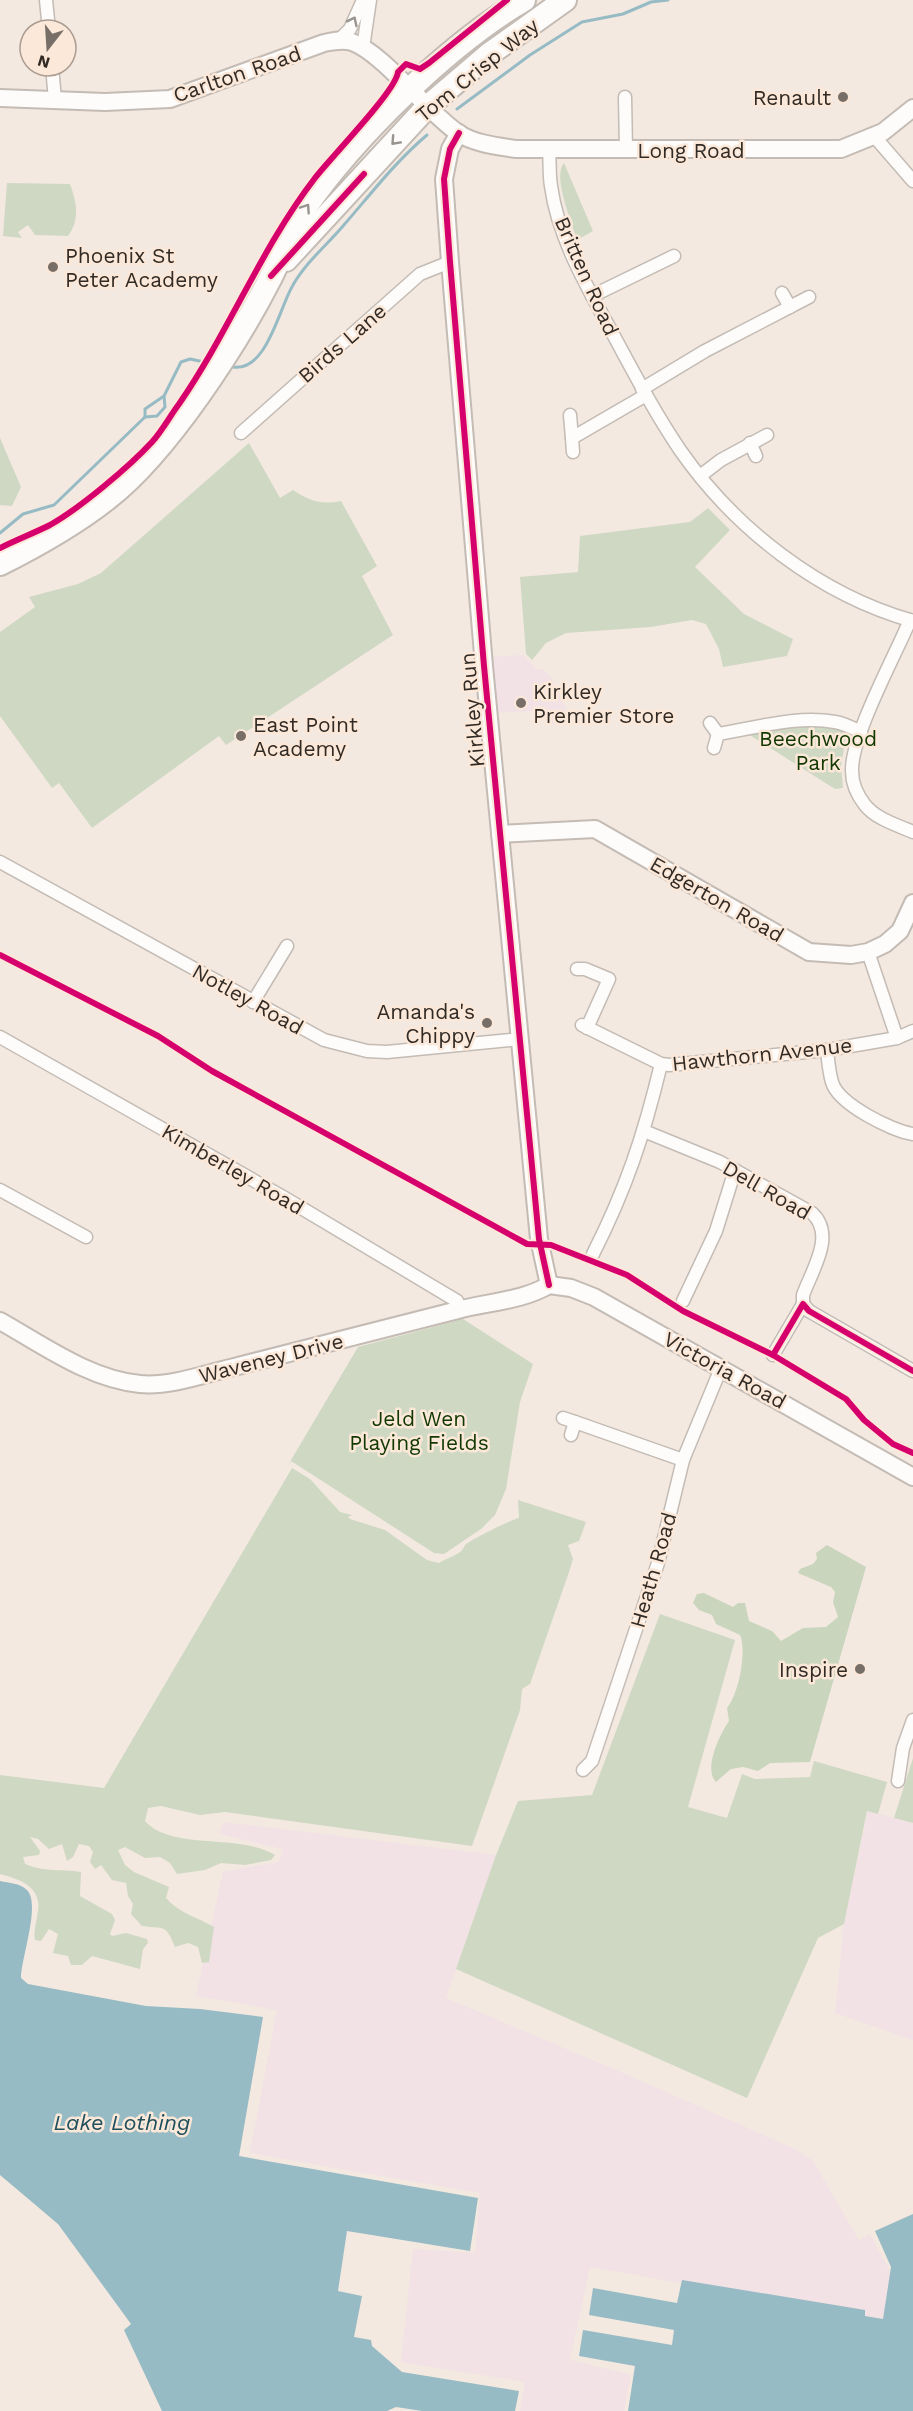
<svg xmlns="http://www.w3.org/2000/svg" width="913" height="2411" font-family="'Work Sans',sans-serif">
<rect width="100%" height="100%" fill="#f3e9e1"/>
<g fill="#f2e1e5">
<polygon points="523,655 536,669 543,669 552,679 566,709 565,723 546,725 544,714 531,711 495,713 492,657"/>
<polygon points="868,1811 913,1823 913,2040 835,2013 844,1924"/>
<polygon points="223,1822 496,1855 446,1998 630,2076 795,2149 813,2161 859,2240 870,2234 891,2273 884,2319 590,2267 570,2360 631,2375 624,2411 520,2411 525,2382 401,2362 413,2249 475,2253 480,2193 250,2153 277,2010 196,1996 223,1872 279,1862 283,1849 219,1834"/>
</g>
<g fill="#cfd8c3">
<path d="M 564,163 L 593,231 L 577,240 C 572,223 552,176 564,163 Z"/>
<path d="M 7,183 L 70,184 C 77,203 80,220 68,236 L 35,235 L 28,225 L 18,232 L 22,238 L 3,236 Z"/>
<polygon points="0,438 21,487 12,506 0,505"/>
<path d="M 249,443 L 280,498 L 293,490 C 310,501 320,505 341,501 L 377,566 L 362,576 L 393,635 L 226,745 L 219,736 L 92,828 L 59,783 L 52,788 L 0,716 L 0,632 L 35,607 L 29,597 L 78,584 L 101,573 Z"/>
<polygon points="708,508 730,530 695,567 744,614 793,639 787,656 723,667 719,649 706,624 692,620 651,627 566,633 546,643 532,660 526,654 520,577 578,572 580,536 690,522"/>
<polygon points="807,725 830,726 847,732 841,766 843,788 835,789 748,734"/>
<polygon points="463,1319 533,1364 520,1402 506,1489 495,1515 481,1529 444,1554 434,1553 291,1461 288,1465 358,1347"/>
<path d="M 292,1468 L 310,1479 L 340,1512 L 352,1515 L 348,1517 L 350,1519 L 385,1530 L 427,1560 L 439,1563 C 445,1559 455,1556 460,1552 C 463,1550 464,1546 466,1544 C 475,1538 510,1520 519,1518 L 518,1500 L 586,1522 L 579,1541 L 568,1545 L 573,1559 L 569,1572 L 530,1684 L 522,1689 L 520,1710 L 472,1846 L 225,1812 L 200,1815 L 161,1806 L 148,1808 L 145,1821 C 171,1851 240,1833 275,1855 L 271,1860 L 245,1865 L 221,1863 L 205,1870 L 177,1874 L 170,1863 L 160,1857 L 145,1858 L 125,1847 L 118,1850 L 125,1865 L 134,1872 L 169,1887 L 166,1898 C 179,1913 197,1917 214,1927 L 209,1962 L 202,1963 L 198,1947 L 188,1943 L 175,1947 C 165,1922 164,1930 142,1926 L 131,1914 L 133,1904 L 128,1896 L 126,1883 L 112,1880 L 101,1865 L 95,1869 L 90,1862 L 93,1852 L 89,1846 L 79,1844 L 73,1857 L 67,1861 L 62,1844 L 49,1849 L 38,1839 L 30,1837 L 40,1851 L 39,1855 L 23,1857 L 25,1864 C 42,1872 62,1869 81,1872 L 80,1896 L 112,1914 L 115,1920 L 110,1934 L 112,1936 L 126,1933 L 147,1939 L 148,1943 L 143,1949 L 140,1969 L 92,1956 L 82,1965 L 71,1965 L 68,1956 L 53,1953 L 58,1934 L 49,1929 L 41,1941 L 35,1940 C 33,1930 37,1921 38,1911 C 42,1886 18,1879 0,1874 L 0,1775 L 104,1788 Z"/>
<polygon points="660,1614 735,1640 688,1807 727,1818 742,1774 755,1779 810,1777 814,1761 887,1782 878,1814 867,1811 844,1924 818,1938 747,2098 456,1969 496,1855 518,1801 592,1795"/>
<polygon points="913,1758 913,1823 894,1818"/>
</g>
<path fill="#c9d5bc" d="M 827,1545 L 866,1567 L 810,1762 L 770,1763 L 758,1771 L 743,1767 L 731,1769 L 716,1782 C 703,1769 720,1734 729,1721 L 727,1708 C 739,1694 747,1650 740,1635 L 716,1624 L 712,1615 L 699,1610 L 693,1603 L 697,1594 L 704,1593 L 733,1607 L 738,1603 L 745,1603 L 749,1621 L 772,1631 L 781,1641 L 803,1628 L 826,1627 L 838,1617 L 833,1602 L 835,1592 L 831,1587 L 798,1573 L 800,1569 L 813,1564 L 817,1559 L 816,1553 Z"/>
<g fill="#97bbc4">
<path d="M 0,1881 C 9,1883 20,1883 27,1890 C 41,1904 21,1958 21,1978 L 28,1984 L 146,2006 L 200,2009 L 263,2017 L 239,2156 L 478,2198 L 470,2251 L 347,2231 L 338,2291 L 362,2296 L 354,2337 L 371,2340 L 372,2346 L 402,2372 L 519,2391 L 515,2411 L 422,2411 L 396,2407 L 387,2411 L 162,2411 L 124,2330 L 131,2324 L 58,2224 L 0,2175 Z"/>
<polygon points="913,2214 913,2411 628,2411 635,2366 579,2356 583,2330 672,2345 674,2330 589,2315 593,2288 677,2303 682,2280 865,2310 865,2316 883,2319 891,2267 875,2231"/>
</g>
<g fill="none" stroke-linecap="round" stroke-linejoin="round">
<g stroke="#97bbc4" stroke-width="3">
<polyline points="457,109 530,55 582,22 623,14 651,2 668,0"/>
<path d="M 233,367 C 267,372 279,308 293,285 C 306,262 327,245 343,226 C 371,194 395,162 427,135"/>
<polyline points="145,417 157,416 165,407 164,396"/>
<polyline points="0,533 23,514 54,505 145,417 145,409 164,396 181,362 190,359 204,362"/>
</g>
<defs>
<g id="street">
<polyline points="46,0 49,30"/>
<polyline points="339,40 350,29 363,0"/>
<polyline points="363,48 370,0"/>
<polyline points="52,66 55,100"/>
<polyline points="625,97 626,150"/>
<polyline points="874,136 913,181"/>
<path d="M 549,150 C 550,162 549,174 551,186 C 558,239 589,290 614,336 C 635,375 655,413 680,450 C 735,529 820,595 913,621"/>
<polyline points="782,293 790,307"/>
<polyline points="592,296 674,256"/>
<polyline points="642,389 705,351 809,297"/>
<polyline points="570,415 572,438"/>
<polyline points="241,433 420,274 450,262"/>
<polyline points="750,443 756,456"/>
<polyline points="573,452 572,438 646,395"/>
<polyline points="700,476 721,460 767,435"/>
<path d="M 910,620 C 895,656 851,736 852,771 C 852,783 857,795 865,805 C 876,819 897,825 913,832"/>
<polyline points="710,723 718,734"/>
<path d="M 714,748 L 718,734 C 756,728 797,715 835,722 C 843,723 853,728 861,732"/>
<polyline points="0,862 324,1040 367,1051 387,1052 520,1039"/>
<polyline points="868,952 897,1038"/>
<polyline points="577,969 585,969 609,979 587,1028"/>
<polyline points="253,1002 287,946"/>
<polyline points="582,1025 661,1064 669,1065 827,1050 897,1038 913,1031"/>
<polyline points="0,1037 283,1197 457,1301 461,1309"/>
<path d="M 827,1050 C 828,1060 829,1072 832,1082 C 838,1104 892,1131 913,1134"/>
<path d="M 644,1131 L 720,1162 L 812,1213 C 836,1235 812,1270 803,1295 L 803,1304 L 773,1355"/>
<polyline points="0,1190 86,1237"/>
<path d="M 593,1254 C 626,1189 644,1135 661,1064"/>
<polyline points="683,1301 716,1231 735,1170"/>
<polyline points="803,1304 809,1311 913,1371"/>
<polyline points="563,1418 575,1422"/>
<polyline points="571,1435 575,1422 683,1460"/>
<polyline points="583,1770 592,1761 658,1563 683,1460 721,1368"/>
<polyline points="898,1781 903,1748 913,1720"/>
</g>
<g id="secondary">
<path d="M 0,98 L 105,102 L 170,99 L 324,43 C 334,41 343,39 352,42 C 383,53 427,112 458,133 C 475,144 497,146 516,149 L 841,149 L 883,132 L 913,108"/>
<polyline points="459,133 450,149 444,179 450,262 484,666 539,1239 549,1285"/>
<polyline points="500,834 595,829 809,952 851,955 868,952 885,944 900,931 913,903"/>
<polyline points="549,1285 571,1288 594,1297 913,1477"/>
<path d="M 0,1321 C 43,1345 89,1379 140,1384 C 171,1387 207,1373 238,1366 C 311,1348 384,1329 458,1310 C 488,1302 522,1301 549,1285"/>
</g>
<g id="highway">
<polyline points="286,260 427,107 488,55 565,0"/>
<path d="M 0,564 C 38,545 74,525 108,498 C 167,452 237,344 271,277 C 283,254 290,229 305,208 C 356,135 448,45 524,0"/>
</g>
</defs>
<use href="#street" stroke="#c3bbb4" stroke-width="15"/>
<use href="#secondary" stroke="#c3bbb4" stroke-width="20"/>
<use href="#highway" stroke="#c3bbb4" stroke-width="26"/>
<use href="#street" stroke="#fdfcfa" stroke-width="12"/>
<use href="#secondary" stroke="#fdfcfa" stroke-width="16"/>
<use href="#highway" stroke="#fdfcfa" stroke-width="22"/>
<defs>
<g id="cycleway">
<polyline points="459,133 450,149 444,179 450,262 484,666 539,1239 549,1285"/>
<polyline points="271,276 364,174"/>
<path d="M 0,548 C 16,540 34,533 50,525 C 80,508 129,467 152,442 C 162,431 170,416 179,404 C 229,332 261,248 315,178 C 331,157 396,91 398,72 L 406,64 L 420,69 L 429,63 L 507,0"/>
<polyline points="0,955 158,1036 212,1071 527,1244 551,1245 627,1275 683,1311 773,1355 846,1399 864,1420 893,1444 913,1453"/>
<polyline points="773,1355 803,1304 809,1311 913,1371"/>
</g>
</defs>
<use href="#cycleway" stroke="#fbe8d9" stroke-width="10"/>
<use href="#cycleway" stroke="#d6006c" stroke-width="6"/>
</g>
<defs><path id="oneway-chevron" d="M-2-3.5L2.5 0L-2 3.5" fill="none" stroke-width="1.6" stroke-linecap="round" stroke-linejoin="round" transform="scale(1.5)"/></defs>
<g stroke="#989490">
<use href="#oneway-chevron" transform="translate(353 21) rotate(-64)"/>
<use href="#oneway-chevron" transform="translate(395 141) rotate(133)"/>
<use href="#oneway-chevron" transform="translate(306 208) rotate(-56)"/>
</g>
<g fill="#766e67" stroke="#fbe8d9" stroke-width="2">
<circle cx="843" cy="97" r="6"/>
<circle cx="53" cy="267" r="6"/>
<circle cx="521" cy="703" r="6"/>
<circle cx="241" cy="736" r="6"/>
<circle cx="487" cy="1023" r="6"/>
<circle cx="860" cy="1669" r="6"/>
</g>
<g text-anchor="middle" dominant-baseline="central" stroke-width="5" stroke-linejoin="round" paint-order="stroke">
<g font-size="21" fill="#322b25" stroke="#fbe8d9">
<text transform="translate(477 70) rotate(-39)">Tom Crisp Way</text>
<text transform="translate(237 74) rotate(-19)">Carlton Road</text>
<text x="691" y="150">Long Road</text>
<text transform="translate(587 276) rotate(66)">Britten Road</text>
<text transform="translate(342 343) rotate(-41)">Birds Lane</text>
<text transform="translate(472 710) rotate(-95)">Kirkley Run</text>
<text transform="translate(717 899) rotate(30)">Edgerton Road</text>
<text transform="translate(248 999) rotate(29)">Notley Road</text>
<text transform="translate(762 1054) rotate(-6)">Hawthorn Avenue</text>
<text transform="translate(233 1169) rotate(30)">Kimberley Road</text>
<text transform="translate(767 1190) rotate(30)">Dell Road</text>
<text transform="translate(271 1358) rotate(-14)">Waveney Drive</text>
<text transform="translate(725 1370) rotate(29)">Victoria Road</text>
<text transform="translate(653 1570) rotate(-74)">Heath Road</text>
</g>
<g font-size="21" fill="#322b25" stroke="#fbe8d9" text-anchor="end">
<text x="831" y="97">Renault</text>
<text x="65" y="255" text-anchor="start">Phoenix St<tspan x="65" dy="24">Peter Academy</tspan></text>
<text x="533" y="691" text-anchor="start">Kirkley<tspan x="533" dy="24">Premier Store</tspan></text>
<text x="253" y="724" text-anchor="start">East Point<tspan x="253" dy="24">Academy</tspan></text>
<text x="475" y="1011">Amanda's<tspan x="475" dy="24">Chippy</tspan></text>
<text x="848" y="1669">Inspire</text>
</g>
<g font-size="21" fill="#113801" stroke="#fbe8d9">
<text x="818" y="738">Beechwood<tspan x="818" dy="24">Park</tspan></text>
<text x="419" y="1418">Jeld Wen<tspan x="419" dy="24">Playing Fields</tspan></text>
</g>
<g font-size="22" font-style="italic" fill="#20505d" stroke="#fbe8d9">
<text x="122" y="2122">Lake Lothing</text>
</g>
</g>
<g transform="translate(48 48) rotate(197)"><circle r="28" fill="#fbe8d9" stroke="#ab9c91" stroke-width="1.5"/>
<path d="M0-4.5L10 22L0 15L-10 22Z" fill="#766e67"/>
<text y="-9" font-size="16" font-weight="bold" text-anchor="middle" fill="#322b25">N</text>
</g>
</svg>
